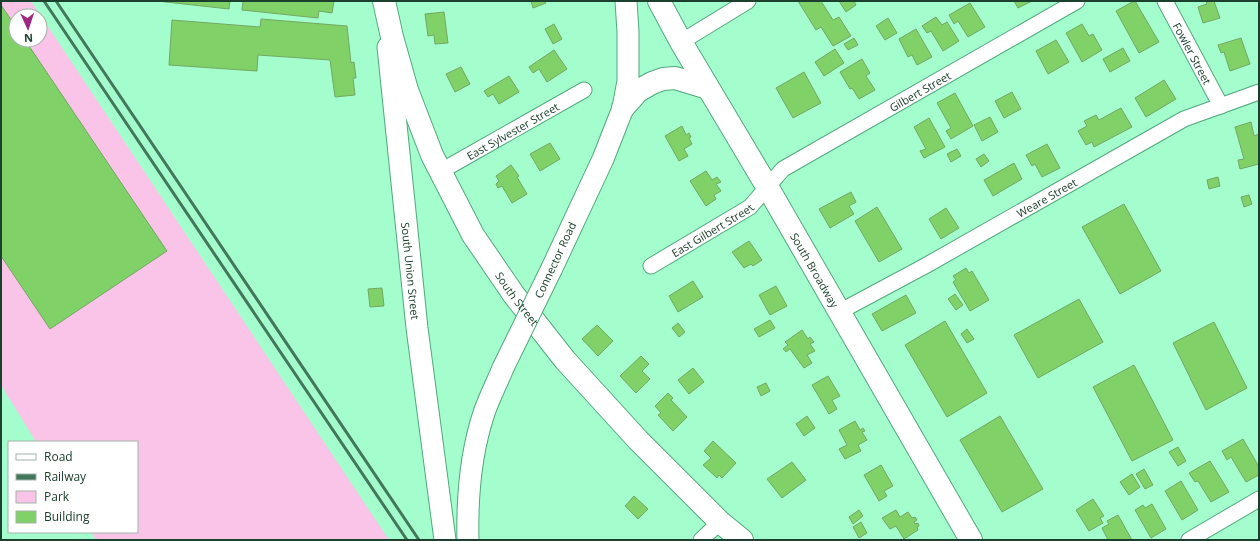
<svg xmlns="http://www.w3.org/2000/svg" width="1260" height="541" font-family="'Open Sans',sans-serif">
<rect width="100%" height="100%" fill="#a4fdcc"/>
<path fill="#f9c4e7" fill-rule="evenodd" d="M 1,1 L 31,1 L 389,540 L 96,540 L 91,532 L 137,532 L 137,442 L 36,442 L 1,385 ZM 16,16 L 40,16 L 40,40 L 16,40 Z"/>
<g fill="#80d168" stroke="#73a764">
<polygon points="157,1 230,1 229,9"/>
<polygon points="243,1 334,1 332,13 319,11 318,18 242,10"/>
<polygon points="531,1 545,1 546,3 533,8"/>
<polygon points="798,1 821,1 833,20 839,17 851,36 833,46 821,27 816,30"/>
<polygon points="839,1 854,1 856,5 846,12"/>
<polygon points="1014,1 1032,1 1018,8"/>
<polygon points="1134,1 1135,1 1159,42 1139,53 1116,11"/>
<polygon points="1206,1 1214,1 1220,18 1203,23 1198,7 1207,4"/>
<polygon points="970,3 985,27 968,37 958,21 954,24 949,15"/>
<polygon points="1,5 16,27 16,40 25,40 167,251 50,329 1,256"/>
<polygon points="444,12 448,43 435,44 434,35 428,36 425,14"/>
<polygon points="936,17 942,25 947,22 959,41 943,51 931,31 927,33 922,26"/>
<polygon points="888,18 897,33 885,40 876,26"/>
<polygon points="261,19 347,26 351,63 354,62 356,78 353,78 355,95 335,97 330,60 258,55 257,71 169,65 172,20 260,27"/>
<polygon points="554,24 562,39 553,44 545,29"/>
<polygon points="1082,24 1089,36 1093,34 1102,50 1082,62 1066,33"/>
<polygon points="916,29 932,57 917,65 912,55 908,57 899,39"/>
<polygon points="854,38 858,45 848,50 844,44"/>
<polygon points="1241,38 1250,64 1230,71 1224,52 1221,53 1218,45"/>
<polygon points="1056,40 1069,62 1048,74 1036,51"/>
<polygon points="1123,48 1130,61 1110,72 1103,59"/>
<polygon points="835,49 844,63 824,76 815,62"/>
<polygon points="554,50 567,69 547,82 539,69 533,73 529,67"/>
<polygon points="862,59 870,73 866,76 875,90 859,99 852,88 850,89 840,72"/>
<polygon points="461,67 470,84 455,92 446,74"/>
<polygon points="804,72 821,103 793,118 776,88"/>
<polygon points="509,76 519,92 499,104 493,94 488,97 484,91"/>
<polygon points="1164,80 1176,99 1146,117 1135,98"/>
<polygon points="1012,92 1021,109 1004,118 995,101"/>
<polygon points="955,93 973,126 951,139 946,131 951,128 937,103"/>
<polygon points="1121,108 1132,127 1094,147 1092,142 1086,145 1078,131 1087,126 1084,121 1096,115 1099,120"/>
<polygon points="990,117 998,132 982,141 974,125"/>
<polygon points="929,118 945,147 924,158 920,151 926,149 914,127"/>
<polygon points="1251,122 1254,136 1259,134 1259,164 1240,169 1238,160 1244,159 1235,127"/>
<polygon points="682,126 686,135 689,133 691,137 689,138 692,144 684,149 688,156 679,161 665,136"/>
<polygon points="550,143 560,159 540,171 530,154"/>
<polygon points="1047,144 1060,168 1042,177 1035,164 1032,166 1026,155"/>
<polygon points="957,149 961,156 951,162 947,154"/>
<polygon points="984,154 989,161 981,167 976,159"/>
<polygon points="1014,163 1022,179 993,196 984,180"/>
<polygon points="511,165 519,176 517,177 527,194 512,203 502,186 498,188 496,184 499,181 496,176"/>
<polygon points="706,171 712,180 717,177 721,182 716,184 721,191 714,195 716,199 706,206 690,181"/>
<polygon points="1218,177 1220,186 1209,189 1207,180"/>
<polygon points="851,192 856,202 849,206 854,214 830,228 819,209"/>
<polygon points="1249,195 1252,204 1244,207 1241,197"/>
<polygon points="1124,204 1161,271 1120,294 1082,227"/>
<polygon points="877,207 902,249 879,262 855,221"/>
<polygon points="946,208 959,228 941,239 929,219"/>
<polygon points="749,241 762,260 753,266 751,264 744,268 732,252"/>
<polygon points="966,268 969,273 972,271 989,300 970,311 953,282 956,280 953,276"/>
<polygon points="693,281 703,297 678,312 669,296"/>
<polygon points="776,286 787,306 770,315 759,295"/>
<polygon points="382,288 384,306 370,307 368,289"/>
<polygon points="955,294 963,305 956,310 948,299"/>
<polygon points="906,295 916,313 882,331 872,314"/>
<polygon points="1079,299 1103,342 1038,378 1014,335"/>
<polygon points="770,320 775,328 759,337 754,329"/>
<polygon points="945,321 987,393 947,417 905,345"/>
<polygon points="1214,322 1247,388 1206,410 1173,343"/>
<polygon points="678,323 685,332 679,337 672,328"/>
<polygon points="597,325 613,341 598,356 582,339"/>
<polygon points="967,329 974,339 967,343 961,334"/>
<polygon points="802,330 808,339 810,337 814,342 810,344 815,351 807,355 812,363 804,368 790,349 786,352 783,349 788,345 785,342"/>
<polygon points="641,356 649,364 642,371 650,379 636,393 620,376"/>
<polygon points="1134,365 1173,440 1132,461 1093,387"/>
<polygon points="693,368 704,382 689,394 678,380"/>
<polygon points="828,376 840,396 832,400 837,409 829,414 812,385"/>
<polygon points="766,383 770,391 761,396 757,387"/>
<polygon points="668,393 673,398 671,400 687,417 673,431 658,415 661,413 655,406"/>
<polygon points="807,416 815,428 804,436 796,424"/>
<polygon points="1000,416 1043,489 1002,512 960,440"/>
<polygon points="855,421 860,430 863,428 865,431 862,432 867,440 858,445 861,451 845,459 839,449 847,445 839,430"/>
<polygon points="1243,439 1259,467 1259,475 1246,482 1231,457 1227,460 1222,451"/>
<polygon points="713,441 736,463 722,478 719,475 717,478 703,465 711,458 704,451"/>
<polygon points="1178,447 1186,461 1178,466 1169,452"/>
<polygon points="1210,461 1229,492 1211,502 1198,481 1195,482 1189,473"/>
<polygon points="792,462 806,480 782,498 767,479"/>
<polygon points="881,465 893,486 884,491 887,496 879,501 864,475"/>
<polygon points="1144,469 1153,485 1145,489 1136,474"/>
<polygon points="1132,474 1140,487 1129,495 1120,482"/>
<polygon points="1181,481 1198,510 1182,520 1165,491"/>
<polygon points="634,496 648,509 638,519 625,506"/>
<polygon points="1093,499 1104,516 1100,518 1103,523 1089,531 1076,510"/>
<polygon points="1152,504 1166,529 1151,538 1135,510 1143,505 1145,508"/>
<polygon points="859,510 863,516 853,524 849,517"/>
<polygon points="896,510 900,517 908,512 912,518 915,517 917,520 914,522 915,524 918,523 919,526 917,527 918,530 904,539 896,526 890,529 882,518"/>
<polygon points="1118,515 1132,540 1108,540 1102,528 1109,524 1107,521"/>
<polygon points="861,522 867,533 859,538 853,527"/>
</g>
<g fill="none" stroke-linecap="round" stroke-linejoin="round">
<defs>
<g id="street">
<path id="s1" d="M 1165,1 L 1221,106"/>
<polyline points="681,42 748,1"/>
<path id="s2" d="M 441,171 L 584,90"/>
<path id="s3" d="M 651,266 L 750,207 L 783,169 L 1077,1"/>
<path id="s4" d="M 839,312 L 925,266 L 1184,119 L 1259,92"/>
<polyline points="701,540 720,522"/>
<polyline points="1189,540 1259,499"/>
</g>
<g id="secondary">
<path id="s5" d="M 388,47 L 417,328 L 445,540"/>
<polyline points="552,268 603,159 623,108 628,81 628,32 626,1"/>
<path d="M 468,540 C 467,499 471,452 484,413 C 489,398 497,383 503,368"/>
</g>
<g id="primary">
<path id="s6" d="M 384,1 L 392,37 L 407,90 L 432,155 L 473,235 L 514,295 L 565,360 L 638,440 L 720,522 L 742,540"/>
<path id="s7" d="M 659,1 L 681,42 L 768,188 L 971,540"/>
<polyline points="623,108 638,91 652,83 663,79 675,78 708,88"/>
</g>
</defs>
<use href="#street" stroke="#51a97c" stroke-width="17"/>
<use href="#secondary" stroke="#51a97c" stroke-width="23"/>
<use href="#primary" stroke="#51a97c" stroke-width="24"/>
<use href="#street" stroke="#fff" stroke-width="15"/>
<use href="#secondary" stroke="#fff" stroke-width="21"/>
<use href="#primary" stroke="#fff" stroke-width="22"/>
<g stroke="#43775b" stroke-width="3">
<polyline points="44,1 407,540"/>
<polyline points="56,1 419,540"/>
</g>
<defs>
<polyline id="secondary-bridge" points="503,368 552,268"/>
</defs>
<use href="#secondary-bridge" stroke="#51a97c" stroke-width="23" stroke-linecap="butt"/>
<use href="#secondary-bridge" stroke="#fff" stroke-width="21"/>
</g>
<g text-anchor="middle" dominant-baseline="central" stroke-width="4" stroke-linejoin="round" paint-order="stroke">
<g font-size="11" fill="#1b402d" stroke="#fff">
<text stroke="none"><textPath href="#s1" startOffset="59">Fowler Street</textPath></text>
<text stroke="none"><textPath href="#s3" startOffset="323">Gilbert Street</textPath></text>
<text stroke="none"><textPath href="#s2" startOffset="82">East Sylvester Street</textPath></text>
<text stroke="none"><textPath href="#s4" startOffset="237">Weare Street</textPath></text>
<text stroke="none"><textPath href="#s3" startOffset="71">East Gilbert Street</textPath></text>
<text transform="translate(555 260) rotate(-65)">Connector Road</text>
<text stroke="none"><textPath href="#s7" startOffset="311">South Broadway</textPath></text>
<text stroke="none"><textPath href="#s5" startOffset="225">South Union Street</textPath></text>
<text stroke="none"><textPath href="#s6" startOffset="329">South Street</textPath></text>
</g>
</g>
<rect width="1260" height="541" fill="none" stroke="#1b402d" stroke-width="4"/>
<rect x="8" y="441" width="130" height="92" fill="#ffffff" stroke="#a4b3ab"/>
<rect x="16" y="454" width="20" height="6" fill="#ffffff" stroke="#a4b3ab"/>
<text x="44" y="461" font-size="12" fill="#1b402d">Road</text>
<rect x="16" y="474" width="20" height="6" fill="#43775b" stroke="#a4b3ab"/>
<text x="44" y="481" font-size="12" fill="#1b402d">Railway</text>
<rect x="16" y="491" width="20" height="12" fill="#f9c4e7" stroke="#a4b3ab"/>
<text x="44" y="501" font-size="12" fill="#1b402d">Park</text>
<rect x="16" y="511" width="20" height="12" fill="#80d168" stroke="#a4b3ab"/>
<text x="44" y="521" font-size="12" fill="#1b402d">Building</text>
<g transform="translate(28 28) rotate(177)"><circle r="19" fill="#ffffff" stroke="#a4b3ab"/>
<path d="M0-3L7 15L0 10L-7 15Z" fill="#9d2782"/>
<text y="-6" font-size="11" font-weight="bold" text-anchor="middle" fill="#1b402d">N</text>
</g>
</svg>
